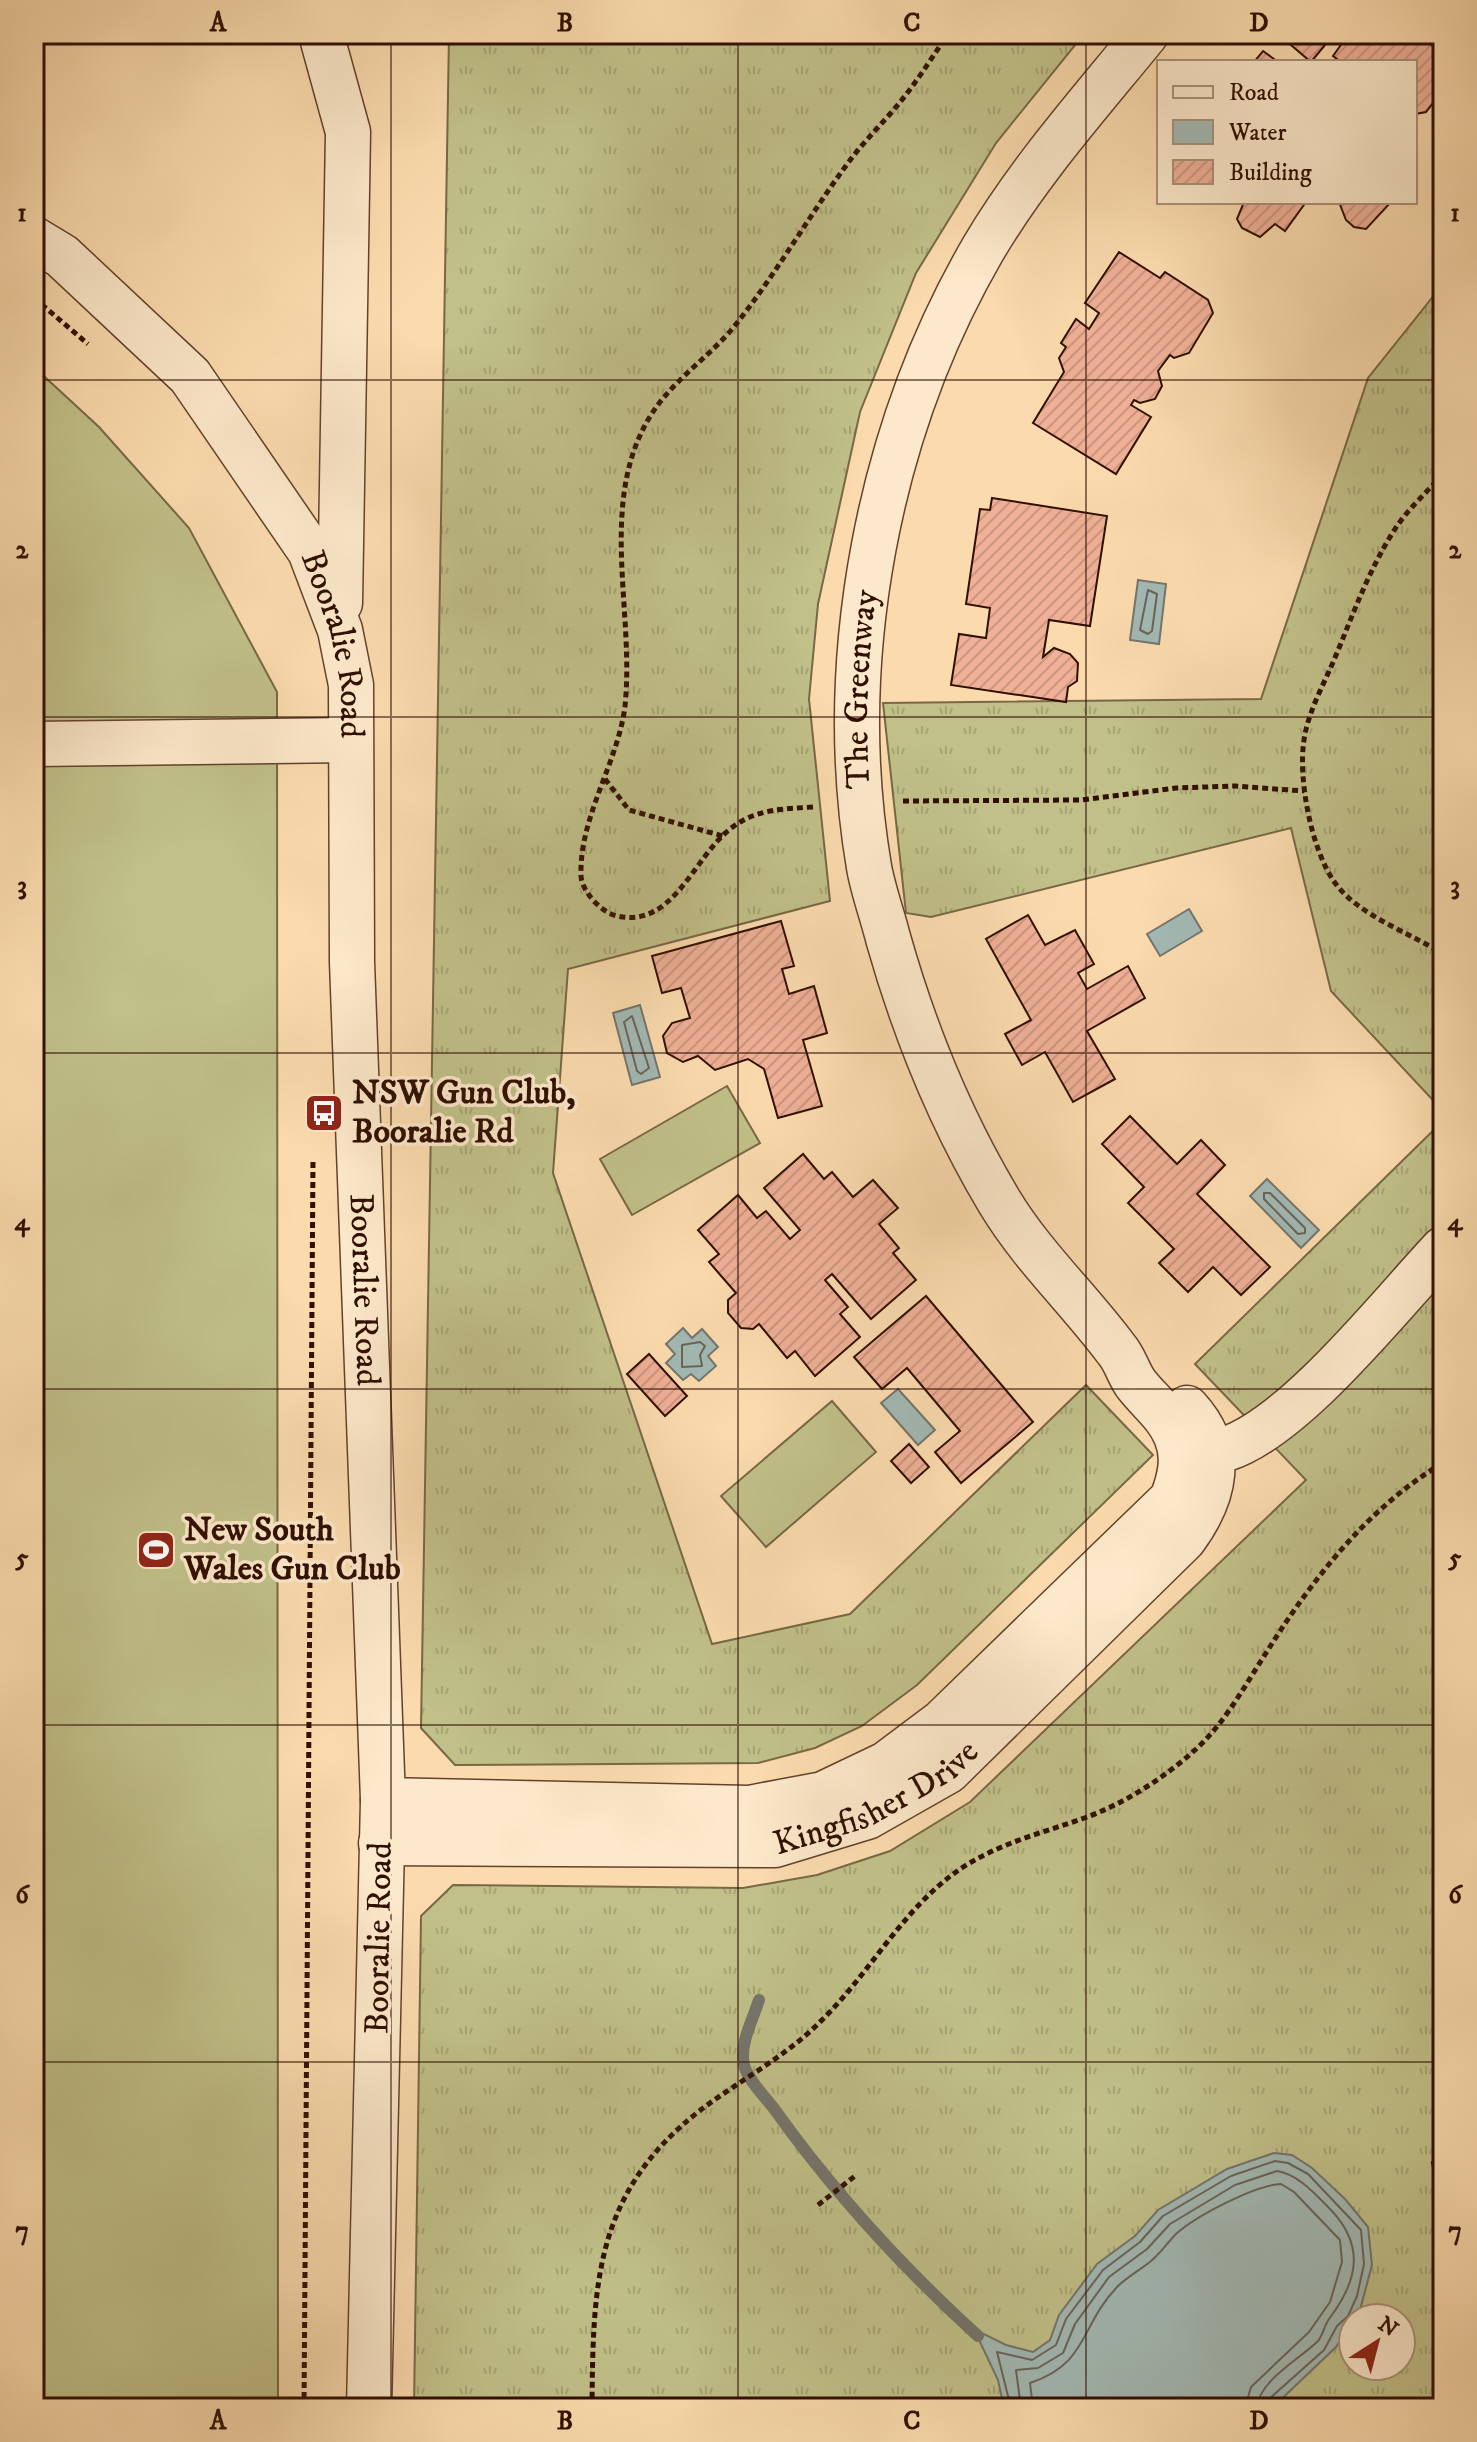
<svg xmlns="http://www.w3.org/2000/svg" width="1477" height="2442" font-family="'IM FELL DW Pica',serif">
<defs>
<pattern id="grass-tufts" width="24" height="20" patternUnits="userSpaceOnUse" patternTransform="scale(2)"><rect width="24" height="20" fill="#c1c089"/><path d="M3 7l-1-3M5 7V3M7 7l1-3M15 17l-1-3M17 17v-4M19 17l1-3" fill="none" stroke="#a6a474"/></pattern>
<pattern id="building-hatch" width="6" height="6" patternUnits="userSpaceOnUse" patternTransform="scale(2)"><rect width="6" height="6" fill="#efb096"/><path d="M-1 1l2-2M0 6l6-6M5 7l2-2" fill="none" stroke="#cd9680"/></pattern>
</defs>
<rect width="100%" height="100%" fill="#fbdbae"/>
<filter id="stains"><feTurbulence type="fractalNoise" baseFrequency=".0025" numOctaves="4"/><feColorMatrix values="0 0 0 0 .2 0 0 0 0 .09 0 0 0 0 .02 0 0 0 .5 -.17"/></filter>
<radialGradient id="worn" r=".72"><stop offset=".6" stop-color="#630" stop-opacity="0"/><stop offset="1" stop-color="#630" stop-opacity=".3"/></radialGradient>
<g fill="url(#grass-tufts)" stroke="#786845" stroke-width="2" fill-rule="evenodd">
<polygon points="449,34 1084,34 996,143 916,273 860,412 818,604 809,699 830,901 568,969 553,1173 712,1644 850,1614 1086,1385 1153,1455 917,1685 862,1726 815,1748 758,1763 455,1765 421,1728"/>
<polygon points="1443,284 1443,1111 1331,991 1291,828 931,917 906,913 883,703 1261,699 1368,378"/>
<path d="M 1443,1121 L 1443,2408 L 414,2408 L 421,1916 L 453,1885 L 743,1888 L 817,1875 L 890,1851 L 970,1802 L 1306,1480 L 1195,1364 ZM 1353,2318 L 1401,2318 L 1401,2366 L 1353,2366 Z"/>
</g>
<g fill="#c1c089" stroke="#786845" stroke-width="2">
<polygon points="34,367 99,427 189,528 277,692 278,2408 34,2408"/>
<polygon points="727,1086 760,1143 632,1215 600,1159"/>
<polygon points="832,1401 876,1452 766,1547 721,1496"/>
</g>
<g fill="#a2b9b4" stroke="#74756c" stroke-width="2">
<polygon points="1138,580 1166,584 1159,644 1130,640"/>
<polygon points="1189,909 1202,931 1160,956 1147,934"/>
<polygon points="640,1005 660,1077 632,1085 613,1013"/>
<polygon points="1267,1179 1319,1230 1301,1248 1250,1196"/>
<polygon points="683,1328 692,1338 702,1329 718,1347 708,1356 716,1366 699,1381 691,1374 683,1380 666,1363 675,1354 666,1344"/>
<polygon points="898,1389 935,1430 918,1445 881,1403"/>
<polygon points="1274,2153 1292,2155 1312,2168 1345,2199 1368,2227 1372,2265 1360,2310 1336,2347 1272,2408 1004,2408 998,2380 979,2340 982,2333 1006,2345 1033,2352 1050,2340 1059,2315 1097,2264 1135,2236 1158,2210 1227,2169"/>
</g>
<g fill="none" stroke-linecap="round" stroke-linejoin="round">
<g stroke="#69645a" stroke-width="2">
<polygon points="1148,590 1157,594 1152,631 1148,634 1140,630"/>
<polygon points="632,1016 649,1068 641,1074 637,1071 624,1022"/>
<polygon points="1264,1193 1270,1193 1305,1228 1305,1233 1298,1234 1264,1199"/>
<polygon points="700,1342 705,1346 700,1355 702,1366 682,1367 682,1345"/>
<polyline points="1011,2408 997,2352 1032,2360 1056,2345 1066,2319 1103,2270 1140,2242 1163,2216 1231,2176 1275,2161 1288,2163 1308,2174 1361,2230 1364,2264 1357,2296 1348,2316 1337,2326 1324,2350 1269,2399 1267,2408"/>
<path d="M 1021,2408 L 1016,2370 L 1038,2368 L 1063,2353 L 1075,2324 L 1109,2277 L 1147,2249 L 1170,2224 L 1235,2185 L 1277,2171 C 1298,2174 1316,2195 1331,2210 C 1366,2247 1357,2282 1329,2319 C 1324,2326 1323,2335 1318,2341 C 1300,2359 1258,2381 1257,2408"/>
<path d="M 1033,2408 L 1030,2383 C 1089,2363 1079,2327 1117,2287 C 1127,2277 1140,2270 1151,2261 C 1161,2253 1167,2243 1176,2234 C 1196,2216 1255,2185 1281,2184 L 1294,2192 L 1340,2240 L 1342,2262 L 1330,2302 L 1309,2332 L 1251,2387 L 1245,2408"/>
</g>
<path stroke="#74756c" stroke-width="12" d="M 759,2000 C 753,2019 739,2045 744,2065 C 747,2079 766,2098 775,2110 C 835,2194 901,2266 978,2336"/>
</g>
<g fill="url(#building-hatch)" stroke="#300f01" stroke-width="2">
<polygon points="1278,34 1417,34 1443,54 1443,90 1426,112 1415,114 1415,62 1341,62 1333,56 1343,42 1334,34 1311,62"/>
<polygon points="1263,51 1278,62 1254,62"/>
<polygon points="1244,202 1306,202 1285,231 1275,224 1260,237 1242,228 1237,219"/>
<polygon points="1339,202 1391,202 1366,229 1354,227 1346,220"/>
<polygon points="1119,252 1160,278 1165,272 1208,300 1213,313 1189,353 1174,358 1170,355 1158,371 1162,386 1155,399 1140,403 1134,400 1131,405 1151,417 1116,474 1033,423 1064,372 1059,358 1066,347 1061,343 1076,319 1089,329 1099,313 1085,303"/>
<polygon points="992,498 1107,516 1090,626 1049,620 1043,657 1054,648 1070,654 1078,663 1077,681 1068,687 1066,702 951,685 959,634 986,638 990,608 966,604 980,509 990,510"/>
<polygon points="1028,915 1045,945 1075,930 1094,964 1078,973 1087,989 1128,966 1145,998 1087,1031 1115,1079 1073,1102 1045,1052 1022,1065 1005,1034 1031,1020 986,939"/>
<polygon points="781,921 794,966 782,969 789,994 814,986 827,1033 803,1040 822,1106 778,1118 764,1069 748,1059 715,1070 698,1056 683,1062 667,1053 663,1036 672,1023 690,1018 681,988 662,993 652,956"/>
<polygon points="1130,1116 1177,1164 1201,1140 1225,1165 1197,1194 1270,1267 1241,1295 1213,1267 1188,1292 1159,1263 1174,1249 1128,1203 1144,1187 1102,1144"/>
<polygon points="803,1154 824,1179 832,1172 853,1197 873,1180 898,1208 879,1224 899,1248 893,1253 916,1280 871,1319 832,1274 825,1280 848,1307 840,1314 860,1337 815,1376 795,1351 787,1358 759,1324 753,1329 741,1328 728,1313 728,1300 736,1293 709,1262 719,1254 698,1230 738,1195 757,1218 766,1211 790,1239 800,1230 764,1188"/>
<polygon points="926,1296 1033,1422 961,1483 935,1452 960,1431 907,1368 882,1389 854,1357"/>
<polygon points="649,1354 687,1396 665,1416 627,1374"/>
<polygon points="909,1444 929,1467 911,1483 891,1461"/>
</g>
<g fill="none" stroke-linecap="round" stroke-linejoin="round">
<defs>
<g id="minor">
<polyline points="321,34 348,132 340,603"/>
<path id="s1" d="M 34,239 L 62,256 L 190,376 L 310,551 L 340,630 L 351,685 L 352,962 L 383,1800 L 369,2408"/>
<polyline points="34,744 350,740"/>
<path d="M 1183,1454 C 1197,1452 1214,1453 1226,1449 C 1295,1427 1392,1303 1443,1249"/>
<path id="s2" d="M 383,1800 L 749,1808 L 823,1794 L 886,1764 L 942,1722 L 1172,1499 C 1180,1478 1185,1457 1176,1436 C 1168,1415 1149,1401 1136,1384 C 1128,1373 1125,1359 1116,1349 C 1078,1298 1032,1256 999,1201 C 950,1119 914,1030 888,938 C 882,914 873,890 869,867 C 834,660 878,430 983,249 C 1029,171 1089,104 1146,34"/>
<path id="s3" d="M 381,1843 L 775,1845 L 867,1817 L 948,1771 L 1184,1539 C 1215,1497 1227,1452 1187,1408"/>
</g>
</defs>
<use href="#minor" stroke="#63422c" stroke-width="47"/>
<g stroke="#300f01" stroke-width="5" stroke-dasharray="6 4" stroke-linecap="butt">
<polyline points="34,298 88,344"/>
<path d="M 1443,474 C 1427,492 1408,509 1395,529 C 1368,571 1353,615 1334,660 C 1323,686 1308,712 1304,740 C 1298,779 1311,847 1333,880 C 1356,915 1409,932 1443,954"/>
<polyline points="605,779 629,810 723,836"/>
<polyline points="903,801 1081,800 1176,788 1234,786 1304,791"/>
<path d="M 813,807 C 782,809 755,809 730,829 C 694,857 673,929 617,916 C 602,913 582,892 581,876 C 579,817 618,763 625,706 C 635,611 597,501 651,415 C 672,381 708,358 733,328 C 775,276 808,217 848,163 C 864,141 884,122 901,101 C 918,80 933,56 948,34"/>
<path d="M 1433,2161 C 1450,2232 1433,2304 1443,2376"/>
<polyline points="818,2205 855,2176"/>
<polyline points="304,2408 313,1161"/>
<path d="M 592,2408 C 593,2286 594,2194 698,2112 C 738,2081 786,2057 822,2020 C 873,1970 906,1902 968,1864 C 1006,1841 1046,1832 1087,1817 C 1125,1803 1164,1778 1195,1750 C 1225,1723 1244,1687 1266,1653 C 1311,1581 1368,1507 1443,1463"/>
</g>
<use href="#minor" stroke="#fce8ca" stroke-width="44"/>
</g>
<path fill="none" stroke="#300f01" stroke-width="2" stroke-opacity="0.55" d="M 391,34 L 391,2408M 738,34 L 738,2408M 1086,34 L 1086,2408M 34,380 L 1443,380M 34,717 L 1443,717M 34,1053 L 1443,1053M 34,1389 L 1443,1389M 34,1725 L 1443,1725M 34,2062 L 1443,2062"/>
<defs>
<symbol id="bus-square" viewBox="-11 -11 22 22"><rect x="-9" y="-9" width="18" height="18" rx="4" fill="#8f2418" stroke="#fce8ca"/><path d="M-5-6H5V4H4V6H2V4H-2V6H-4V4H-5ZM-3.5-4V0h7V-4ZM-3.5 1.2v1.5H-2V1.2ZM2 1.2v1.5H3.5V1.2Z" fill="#fff"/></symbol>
<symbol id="stadium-square" viewBox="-11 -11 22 22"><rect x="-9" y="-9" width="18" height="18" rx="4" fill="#8f2418" stroke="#fce8ca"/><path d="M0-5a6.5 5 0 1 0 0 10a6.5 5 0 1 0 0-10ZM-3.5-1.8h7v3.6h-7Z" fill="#fff"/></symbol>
</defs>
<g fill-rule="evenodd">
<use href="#bus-square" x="302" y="1091" width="44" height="44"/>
<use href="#stadium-square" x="134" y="1528" width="44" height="44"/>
</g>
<g text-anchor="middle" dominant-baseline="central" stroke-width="7" stroke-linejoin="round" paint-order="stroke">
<g font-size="34" fill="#300f01" stroke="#fce8ca">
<text stroke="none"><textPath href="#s1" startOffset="518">Booralie Road</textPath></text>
<text stroke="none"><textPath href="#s2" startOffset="1800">The Greenway</textPath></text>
<text stroke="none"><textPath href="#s1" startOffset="1166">Booralie Road</textPath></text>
<text stroke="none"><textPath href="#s3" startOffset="506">Kingfisher Drive</textPath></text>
<text transform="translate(379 1938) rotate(-89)">Booralie Road</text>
</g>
<g font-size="34" font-weight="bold" fill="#300f01" stroke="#fce8ca" text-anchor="start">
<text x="352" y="1093">NSW Gun Club,<tspan x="352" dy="39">Booralie Rd</tspan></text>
<text x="184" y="1530">New South<tspan x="184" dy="39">Wales Gun Club</tspan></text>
</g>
</g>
<rect width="1477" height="2442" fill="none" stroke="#fbdbae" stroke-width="88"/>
<rect x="1157" y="60" width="260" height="144" fill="#fce8ca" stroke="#aa917a" stroke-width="2"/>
<rect x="1173" y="86" width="40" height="12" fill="#fce8ca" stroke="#aa917a" stroke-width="2"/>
<text x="1229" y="100" font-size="24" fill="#300f01">Road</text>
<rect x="1173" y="120" width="40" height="24" fill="#a2b9b4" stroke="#aa917a" stroke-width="2"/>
<text x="1229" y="140" font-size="24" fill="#300f01">Water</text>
<rect x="1173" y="160" width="40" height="24" fill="url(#building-hatch)" stroke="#aa917a" stroke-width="2"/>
<text x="1229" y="180" font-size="24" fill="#300f01">Building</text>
<g transform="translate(1377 2342) rotate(36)"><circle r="38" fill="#fce8ca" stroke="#aa917a" stroke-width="2"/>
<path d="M0-6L14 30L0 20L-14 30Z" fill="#8f2418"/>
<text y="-12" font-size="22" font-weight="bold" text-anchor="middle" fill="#300f01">N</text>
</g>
<rect x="44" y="44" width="1389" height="2354" fill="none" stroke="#300f01" stroke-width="3"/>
<g font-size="26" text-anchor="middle" font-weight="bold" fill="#300f01">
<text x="218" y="31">A</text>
<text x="565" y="31">B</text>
<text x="912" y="31">C</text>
<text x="1259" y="31">D</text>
<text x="22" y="221">1</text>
<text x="1455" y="221">1</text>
<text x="22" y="558">2</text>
<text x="1455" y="558">2</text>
<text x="22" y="894">3</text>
<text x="1455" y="894">3</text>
<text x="22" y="1230">4</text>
<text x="1455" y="1230">4</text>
<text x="22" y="1566">5</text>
<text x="1455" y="1566">5</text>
<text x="22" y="1903">6</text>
<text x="1455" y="1903">6</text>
<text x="22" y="2239">7</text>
<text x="1455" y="2239">7</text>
<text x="218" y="2429">A</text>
<text x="565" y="2429">B</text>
<text x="912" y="2429">C</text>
<text x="1259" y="2429">D</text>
</g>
<rect width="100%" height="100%" filter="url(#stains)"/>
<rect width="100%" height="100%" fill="url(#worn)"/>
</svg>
